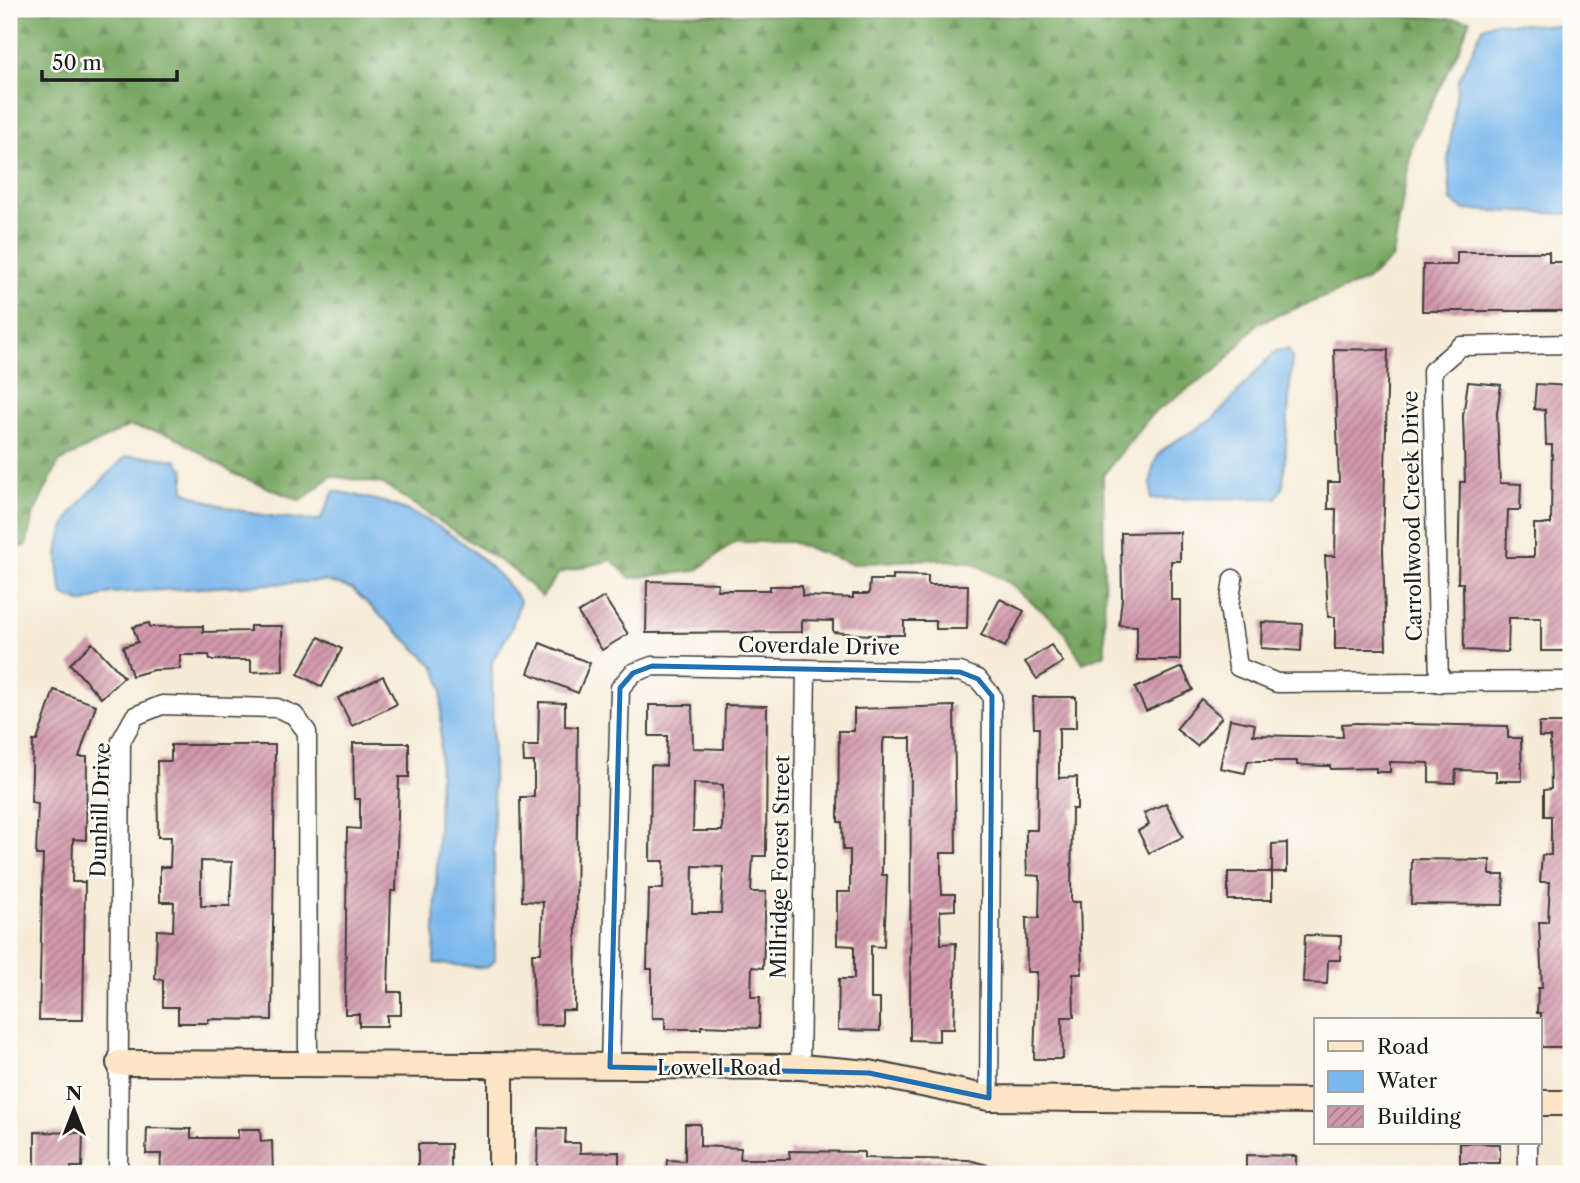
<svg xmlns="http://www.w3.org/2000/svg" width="1580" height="1183" font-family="'Libre Caslon Text',serif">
<defs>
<pattern id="forest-firs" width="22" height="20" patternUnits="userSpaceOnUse" patternTransform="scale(1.75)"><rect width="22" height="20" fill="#77a762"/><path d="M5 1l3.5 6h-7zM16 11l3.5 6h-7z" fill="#618750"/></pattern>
<pattern id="building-hatch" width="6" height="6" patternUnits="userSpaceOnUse" patternTransform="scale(1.75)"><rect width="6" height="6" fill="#d198ab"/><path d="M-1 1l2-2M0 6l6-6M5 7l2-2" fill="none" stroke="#a97b8a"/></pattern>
</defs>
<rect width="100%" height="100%" fill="#fdfcf7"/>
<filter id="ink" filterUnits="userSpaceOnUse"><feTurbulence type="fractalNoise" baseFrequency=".0143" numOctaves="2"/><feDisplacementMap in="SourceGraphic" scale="14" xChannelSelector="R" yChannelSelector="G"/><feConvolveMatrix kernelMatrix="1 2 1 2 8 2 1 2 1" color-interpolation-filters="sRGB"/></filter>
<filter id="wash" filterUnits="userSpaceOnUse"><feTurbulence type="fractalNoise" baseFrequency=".00686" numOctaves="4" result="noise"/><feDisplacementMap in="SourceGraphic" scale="28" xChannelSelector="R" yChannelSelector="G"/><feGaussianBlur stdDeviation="1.57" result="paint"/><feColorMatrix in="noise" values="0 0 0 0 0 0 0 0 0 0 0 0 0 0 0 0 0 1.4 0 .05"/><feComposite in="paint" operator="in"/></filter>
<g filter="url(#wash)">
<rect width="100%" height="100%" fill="#f6ebd7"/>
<polygon fill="url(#forest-firs)" stroke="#4a623f" stroke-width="2" points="9,9 1026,16 1399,15 1470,20 1460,47 1412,144 1393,257 1366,281 1258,323 1220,367 1152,414 1103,475 1105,654 1083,663 1061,627 1010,584 971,562 929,559 852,564 791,542 735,542 696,571 630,578 612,560 559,573 542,597 516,572 383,484 331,476 301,501 236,475 172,435 129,426 59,462 34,513 26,546 9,547"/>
<g fill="#79b7ec" stroke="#4a6a84" stroke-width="2">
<polygon points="1495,22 1571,27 1571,214 1465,210 1451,201 1448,159 1458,81 1483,27"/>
<path d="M 1288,349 L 1292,357 L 1283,487 L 1276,498 L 1151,499 C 1151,485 1150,469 1158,456 C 1164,444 1198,430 1212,419 C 1235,399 1253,372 1276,351 Z"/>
<path d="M 145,456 L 176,460 L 184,470 L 184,491 C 227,512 272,519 320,520 L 334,491 C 353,495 374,498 392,505 C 439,520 492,561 520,601 L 511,630 L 492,661 L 495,960 L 486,968 L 434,963 L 442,689 L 435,667 L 352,589 L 326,581 L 110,593 L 83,603 L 63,595 C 45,523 78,506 125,457 Z"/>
</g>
<g id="blocks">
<g fill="url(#building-hatch)" fill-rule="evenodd">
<polygon points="1457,252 1549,252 1549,262 1571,262 1571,311 1422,311 1423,265 1457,265"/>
<polygon points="1334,349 1388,350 1383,550 1386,649 1335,649 1335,617 1328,617 1325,556 1335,556 1336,509 1328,509 1328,482 1339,482"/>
<polygon points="1468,382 1501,385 1497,413 1500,483 1521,484 1520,510 1508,510 1506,557 1534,557 1534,524 1551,524 1552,445 1546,445 1545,410 1534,409 1536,384 1571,386 1571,651 1541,651 1541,618 1509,618 1508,652 1464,650 1463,583 1458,583 1460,482 1465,482 1463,416"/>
<polygon points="1180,532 1180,561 1171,561 1171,600 1180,600 1180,660 1137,660 1137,626 1119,625 1122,598 1121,533"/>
<polygon points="893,575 928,576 928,585 968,585 967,629 936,629 936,621 904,621 904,635 869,635 833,632 833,621 802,620 802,632 646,633 647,581 718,583 717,590 770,590 770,586 802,586 802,596 853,598 853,594 869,594 870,580 893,580"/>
<polygon points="604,597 628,634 602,650 578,613"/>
<polygon points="1000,599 1024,611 1005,647 981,635"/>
<polygon points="1262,622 1302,624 1301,651 1261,648"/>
<polygon points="149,623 150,627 203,626 203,632 250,631 250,626 282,626 283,671 251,672 251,660 210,660 209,655 180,655 180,669 153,670 132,676 123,647 138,642 133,627"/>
<polygon points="319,637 342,649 322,687 298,674"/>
<polygon points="92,643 124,677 101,698 70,664"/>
<polygon points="540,643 590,663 578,693 528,673"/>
<polygon points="1051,645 1063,662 1037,679 1025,662"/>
<polygon points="1182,667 1193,690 1146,711 1135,688"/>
<polygon points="383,676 397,704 352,726 338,698"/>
<polygon points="54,690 96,705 79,757 87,757 86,840 73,839 72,882 85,882 83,1020 39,1020 43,855 36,855 38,803 31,802 33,741 37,741"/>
<polygon points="1033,697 1076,697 1076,728 1059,728 1059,778 1077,777 1077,809 1072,809 1071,902 1080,902 1082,974 1073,974 1074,1017 1062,1017 1063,1059 1034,1059 1037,972 1027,972 1026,918 1039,918 1040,876 1027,875 1026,853 1026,830 1037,830 1039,728 1034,728"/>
<polygon points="1201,699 1222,717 1197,746 1176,729"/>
<polygon points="539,702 565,703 565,726 578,727 575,1010 562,1010 562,1025 535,1025 532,953 541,953 543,902 522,901 520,797 534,797 534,762 524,762 523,746 538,746"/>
<path d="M 649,705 L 692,705 L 693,748 L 724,749 L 725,705 L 767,706 L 766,856 L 753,856 L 751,892 L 766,892 L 763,968 L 752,967 L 751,997 L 760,997 L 759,1028 L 701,1026 L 701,1029 L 665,1029 L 665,1018 L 652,1018 L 652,969 L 647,969 L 649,889 L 663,889 L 664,861 L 650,861 L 651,765 L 666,766 L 667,736 L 649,736 ZM 694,783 L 723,785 L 722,831 L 693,831 ZM 693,866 L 723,867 L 721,913 L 692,913 Z"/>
<polygon points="954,706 956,853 941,853 941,877 942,894 955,894 955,910 940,911 941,944 956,943 954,1029 939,1029 939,1041 910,1040 911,738 884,738 883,743 882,875 887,875 884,947 871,946 871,999 880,999 880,1031 838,1030 839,979 854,979 854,946 837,945 837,892 850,892 850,850 843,850 842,822 838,822 839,731 854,731 854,709"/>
<polygon points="1230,719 1255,724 1253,735 1343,737 1342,724 1357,723 1508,726 1508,738 1521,738 1522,781 1496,781 1496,771 1456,770 1455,783 1429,782 1429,763 1390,762 1390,772 1376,772 1376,768 1331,769 1330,766 1297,765 1297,761 1248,761 1245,773 1220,768"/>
<polygon points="1539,723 1571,723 1571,1047 1541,1047 1541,1013 1537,1013 1538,988 1542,988 1539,922 1548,922 1550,882 1540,882 1542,855 1551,855 1551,816 1544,816 1544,790 1551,789 1550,737 1539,737"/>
<polygon points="353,743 409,743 409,777 399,777 396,891 391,891 388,992 401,992 401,1015 387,1015 387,1026 359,1026 359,1014 345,1014 347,828 360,829 360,799 354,799"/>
<path d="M 171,745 L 275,745 L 272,1020 L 208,1019 L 208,1023 L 178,1023 L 178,1007 L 163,1007 L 163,980 L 155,979 L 157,930 L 173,931 L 174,902 L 160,902 L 160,867 L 170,867 L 171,837 L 158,837 L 157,761 L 171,761 ZM 201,861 L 232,862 L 230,906 L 201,906 Z"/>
<polygon points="1166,803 1183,837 1149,853 1138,831 1149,825 1144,813"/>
<polygon points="1287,843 1287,872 1272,872 1272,844"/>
<polygon points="1412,859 1490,860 1490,875 1504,875 1503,905 1411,904"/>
<rect x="1228" y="872" width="44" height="28"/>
<polygon points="1305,935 1341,936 1340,960 1328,960 1327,984 1303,983"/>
<polygon points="685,1124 700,1124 700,1146 741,1148 740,1159 790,1159 789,1151 864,1152 864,1158 969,1160 1006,1170 1005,1174 666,1174 667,1160 685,1161"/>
<polygon points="147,1128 191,1129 191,1138 238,1138 238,1129 260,1129 261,1142 272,1141 273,1174 160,1174 161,1154 146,1154"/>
<polygon points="538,1128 566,1129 565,1143 580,1143 580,1153 619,1152 619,1174 537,1172"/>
<polygon points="35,1132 83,1133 82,1167 71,1167 71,1174 35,1174"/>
<polygon points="1460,1143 1500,1144 1500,1163 1460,1163"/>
<rect x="418" y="1144" width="33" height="30"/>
<polygon points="1246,1155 1296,1156 1296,1174 1246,1174"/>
</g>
</g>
</g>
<g filter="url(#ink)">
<use href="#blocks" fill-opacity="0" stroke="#3d3b38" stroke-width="2"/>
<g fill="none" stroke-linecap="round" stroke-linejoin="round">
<defs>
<g id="street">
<polyline points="1233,579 1229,607 1238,667 1277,683 1571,681"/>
<polyline points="1439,683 1432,371 1461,346 1571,344"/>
<polyline points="610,1067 620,688 633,673 652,666 960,672 978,679 992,696 989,1098"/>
<polyline points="800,1067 806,669"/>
<polyline points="118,1174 121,741 135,716 162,705 277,708 294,715 307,732 308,1066"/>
<polyline points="1528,1174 1528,1143"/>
</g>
<g id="secondary">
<polyline points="119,1063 800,1067 869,1073 989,1098 1316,1101"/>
<polyline points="1540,1103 1571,1103"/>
<polyline points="501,1174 501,1067"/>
</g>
</defs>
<use href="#street" stroke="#3d3b38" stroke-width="21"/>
<use href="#secondary" stroke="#3d3b38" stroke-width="28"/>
<use href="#street" stroke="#fff" stroke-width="18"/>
<use href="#secondary" stroke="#fee5c5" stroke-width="24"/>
</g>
</g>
<path fill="none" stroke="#1f6fb2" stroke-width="5" stroke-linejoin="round" d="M 652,666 L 960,672 L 978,679 L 992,696 L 989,1098 L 869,1073 L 610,1067 L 620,688 L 633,673 Z"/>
<g text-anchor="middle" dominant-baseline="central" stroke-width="5" stroke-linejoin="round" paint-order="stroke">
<g font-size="21" fill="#1c1c1c" stroke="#fdfcf7">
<text transform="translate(1412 516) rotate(-91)">Carrollwood Creek Drive</text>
<text transform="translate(819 646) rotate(1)">Coverdale Drive</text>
<text transform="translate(100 810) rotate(-88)">Dunhill Drive</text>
<text transform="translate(780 867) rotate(-89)">Millridge Forest Street</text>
<text x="719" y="1067">Lowell Road</text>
</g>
</g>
<rect width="1580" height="1183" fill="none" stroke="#fdfcf7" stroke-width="35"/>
<rect x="1314" y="1018" width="228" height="126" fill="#fdfcf7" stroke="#a3a29f" stroke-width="2"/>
<rect x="1328" y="1041" width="35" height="10" fill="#fee5c5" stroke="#a3a29f" stroke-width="2"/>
<text x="1377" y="1054" font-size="21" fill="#1c1c1c">Road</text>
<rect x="1328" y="1071" width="35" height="21" fill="#79b7ec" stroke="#a3a29f" stroke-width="2"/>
<text x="1377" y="1088" font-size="21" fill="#1c1c1c">Water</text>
<rect x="1328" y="1106" width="35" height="21" fill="url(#building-hatch)" stroke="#a3a29f" stroke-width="2"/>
<text x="1377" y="1124" font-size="21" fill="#1c1c1c">Building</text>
<g transform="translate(74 1110)" stroke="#fdfcf7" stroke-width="5" paint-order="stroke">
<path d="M0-5L12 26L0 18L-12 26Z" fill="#1c1c1c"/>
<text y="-10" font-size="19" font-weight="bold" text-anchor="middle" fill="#1c1c1c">N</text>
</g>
<path d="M42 70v10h135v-10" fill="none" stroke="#1c1c1c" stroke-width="3.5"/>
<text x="52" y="70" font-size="21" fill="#1c1c1c" stroke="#fdfcf7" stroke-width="5" paint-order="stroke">50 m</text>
</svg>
